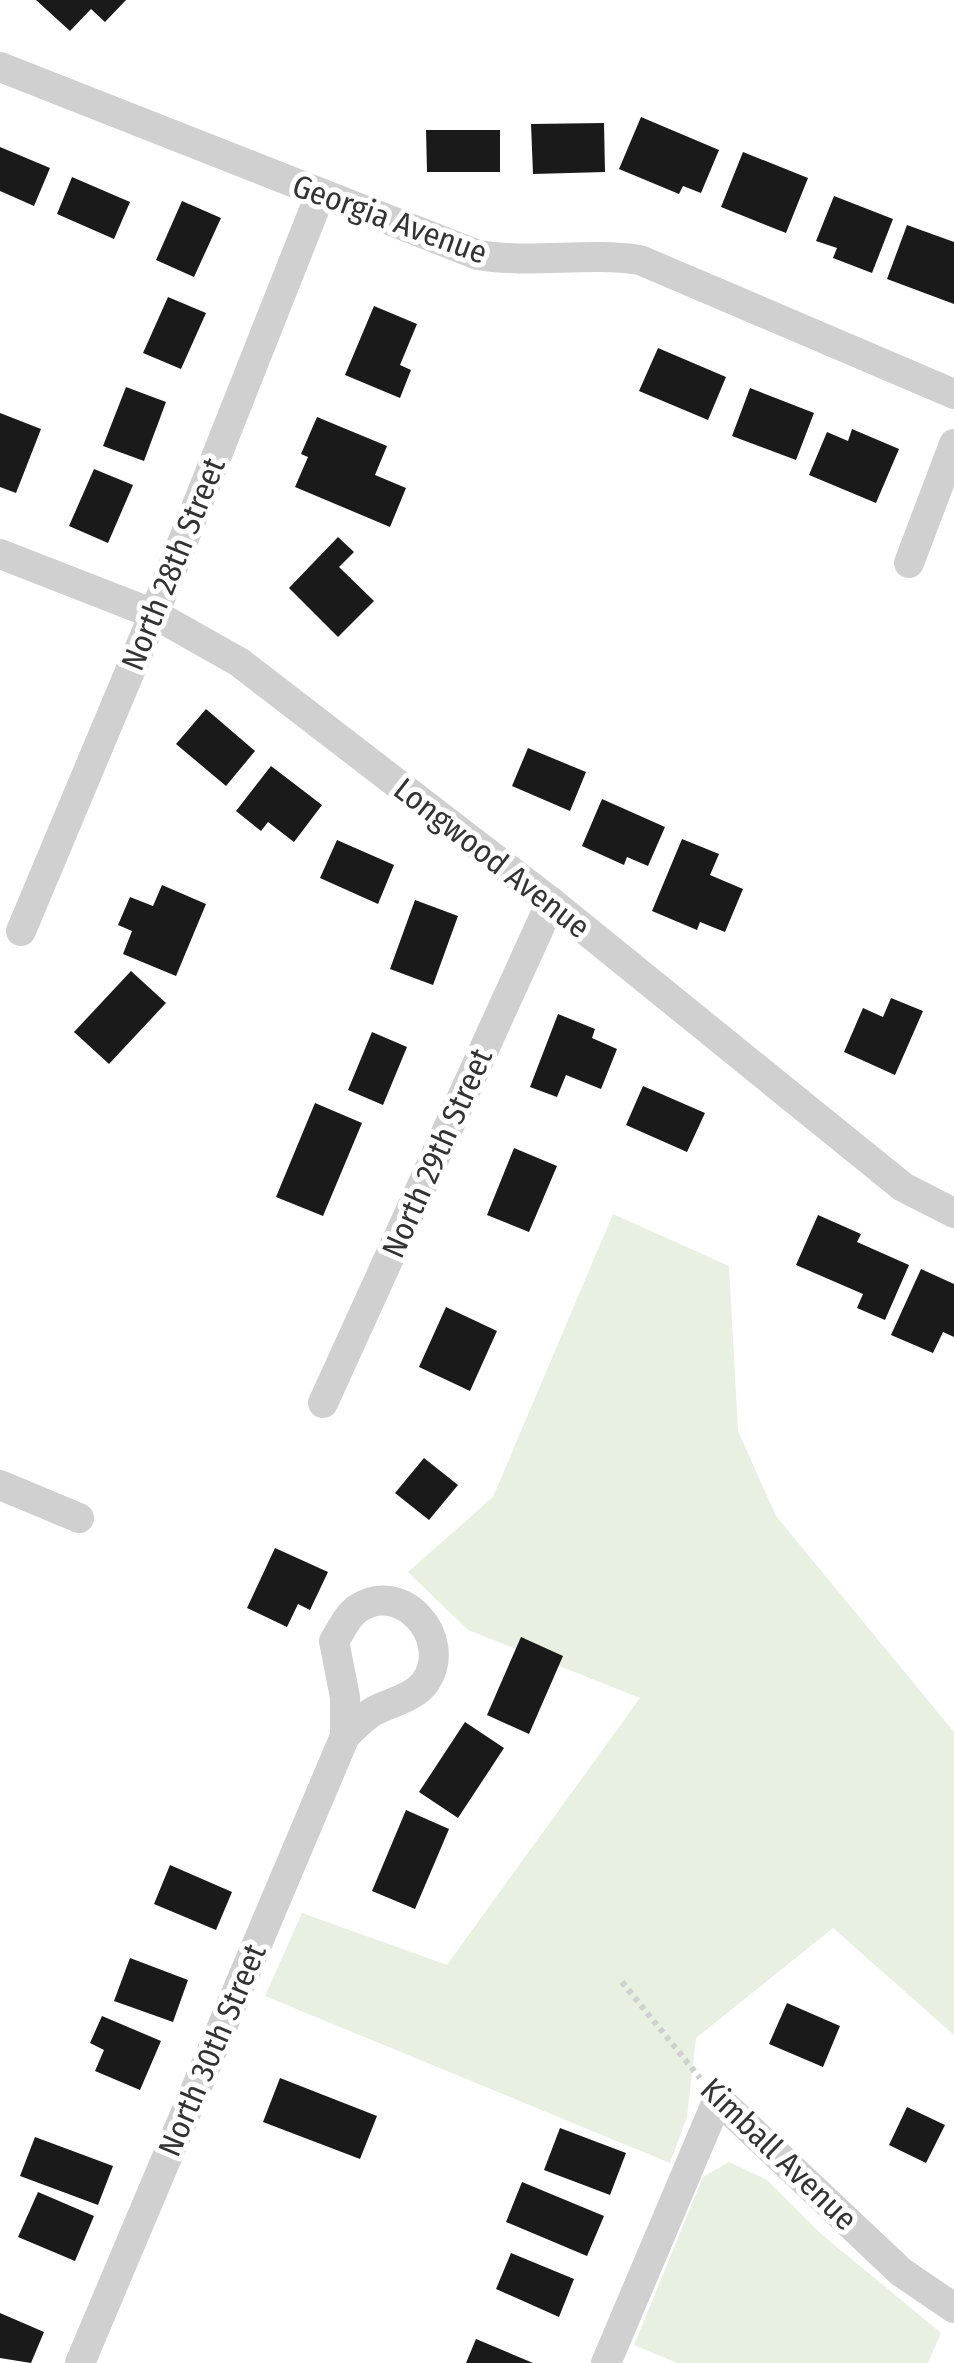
<svg xmlns="http://www.w3.org/2000/svg" width="954" height="2363" font-family="'Fira Sans Condensed',sans-serif">
<rect width="100%" height="100%" fill="#fff"/>
<g fill="#e7f0e1">
<polygon points="613,1214 729,1266 738,1431 776,1516 954,1732 954,2035 833,1928 696,2038 687,2117 670,2163 265,1996 302,1913 447,1965 640,1698 468,1630 408,1572 493,1497"/>
<polygon points="729,2162 767,2180 820,2233 941,2333 928,2363 677,2363 634,2345 703,2177"/>
</g>
<g fill="#1a1a1a">
<polygon points="36,0 126,0 105,22 91,9 70,31"/>
<polygon points="641,117 719,150 701,193 683,186 679,194 619,169"/>
<polygon points="604,123 605,172 533,174 531,124"/>
<polygon points="426,130 500,130 500,172 427,172"/>
<polygon points="0,147 50,168 34,206 0,191"/>
<polygon points="743,152 808,178 786,233 721,207"/>
<polygon points="72,177 130,202 114,239 57,214"/>
<polygon points="834,196 893,219 872,273 833,258 837,248 816,241"/>
<polygon points="182,201 221,218 194,277 156,260"/>
<polygon points="907,225 954,242 954,304 887,279"/>
<polygon points="168,297 206,313 181,369 143,353"/>
<polygon points="374,306 417,324 400,365 411,370 400,398 345,375"/>
<polygon points="658,348 726,377 708,420 639,391"/>
<polygon points="126,387 166,402 144,461 103,446"/>
<polygon points="750,388 814,413 796,460 732,436"/>
<polygon points="0,413 41,429 16,493 0,487"/>
<polygon points="317,417 387,446 375,475 406,488 390,527 295,487 308,457 301,454"/>
<polygon points="852,429 899,449 876,503 809,475 827,432 848,441"/>
<polygon points="94,469 133,485 108,543 69,526"/>
<polygon points="338,537 354,552 339,567 374,601 338,637 289,588"/>
<polygon points="206,709 255,751 226,786 176,744"/>
<polygon points="528,748 586,772 570,811 512,786"/>
<polygon points="271,766 322,805 294,842 268,822 261,831 236,811"/>
<polygon points="602,799 665,827 648,866 627,857 624,865 582,846"/>
<polygon points="682,839 719,854 710,875 743,889 725,932 700,922 697,930 652,911"/>
<polygon points="337,840 394,865 378,904 320,878"/>
<polygon points="162,885 206,904 176,976 123,954 132,931 118,925 130,897 153,906"/>
<polygon points="415,900 458,916 433,985 390,969"/>
<polygon points="131,971 166,1003 109,1064 74,1032"/>
<polygon points="891,998 923,1011 895,1075 844,1052 863,1008 883,1017"/>
<polygon points="558,1014 595,1029 592,1038 617,1049 601,1089 566,1075 557,1097 530,1087"/>
<polygon points="372,1032 407,1047 383,1105 348,1090"/>
<polygon points="643,1086 705,1113 687,1152 626,1125"/>
<polygon points="315,1103 362,1123 323,1216 276,1197"/>
<polygon points="514,1148 557,1166 529,1232 487,1215"/>
<polygon points="818,1215 861,1234 857,1242 909,1265 885,1320 857,1308 863,1294 796,1265"/>
<polygon points="921,1269 954,1284 954,1337 943,1332 933,1353 891,1335"/>
<polygon points="446,1307 497,1331 470,1391 419,1367"/>
<polygon points="424,1458 458,1485 429,1520 395,1493"/>
<polygon points="275,1548 328,1572 310,1610 298,1604 287,1627 247,1608"/>
<polygon points="521,1637 563,1656 529,1734 487,1715"/>
<polygon points="465,1722 504,1748 458,1818 419,1792"/>
<polygon points="406,1810 449,1829 415,1909 372,1891"/>
<polygon points="170,1865 232,1892 216,1930 154,1904"/>
<polygon points="130,1958 188,1980 173,2022 114,2001"/>
<polygon points="787,2003 840,2026 823,2067 769,2044"/>
<polygon points="102,2016 161,2041 140,2090 95,2071 104,2050 90,2043"/>
<polygon points="280,2078 377,2116 360,2159 263,2122"/>
<polygon points="907,2107 945,2125 926,2163 889,2145"/>
<polygon points="560,2128 626,2153 610,2195 544,2170"/>
<polygon points="35,2137 113,2166 98,2205 20,2176"/>
<polygon points="522,2182 604,2216 587,2256 506,2222"/>
<polygon points="38,2192 94,2216 75,2261 18,2237"/>
<polygon points="511,2253 574,2279 559,2317 496,2289"/>
<polygon points="0,2313 44,2332 31,2363 0,2358"/>
<polygon points="476,2339 533,2363 466,2363"/>
</g>
<g fill="none" stroke-linecap="round" stroke-linejoin="round">
<polyline stroke="#d0d0d0" stroke-width="6" stroke-dasharray="5 5" stroke-linecap="butt" points="622,1982 700,2078"/>
<g stroke="#d0d0d0" stroke-width="30">
<path d="M 0,67 L 478,255 C 532,264 586,252 640,260 L 954,394"/>
<polyline points="0,554 154,614 239,662 551,902 903,1187 954,1213"/>
<polyline points="909,563 954,444"/>
<polyline points="21,931 154,614 320,195"/>
<polyline points="323,1403 551,902"/>
<polyline points="0,1485 79,1518"/>
<path d="M 80,2363 L 345,1736 L 345,1697 L 334,1641 C 341,1631 347,1616 357,1609 C 401,1578 454,1638 426,1681 C 415,1698 391,1702 374,1711 C 363,1717 354,1728 345,1736"/>
<polyline points="606,2363 718,2099 901,2272 954,2308"/>
</g>
</g>
<g text-anchor="middle" dominant-baseline="central" stroke-width="10" stroke-linejoin="round" paint-order="stroke">
<g font-size="32" fill="#333" stroke="#fff">
<text transform="translate(390 219) rotate(20)">Georgia Avenue</text>
<text transform="translate(173 564) rotate(-68)">North 28th Street</text>
<text transform="translate(492 858) rotate(38)">Longwood Avenue</text>
<text transform="translate(437 1153) rotate(-66)">North 29th Street</text>
<text transform="translate(212 2050) rotate(-67)">North 30th Street</text>
<text transform="translate(779 2154) rotate(44)">Kimball Avenue</text>
</g>
</g>
</svg>
